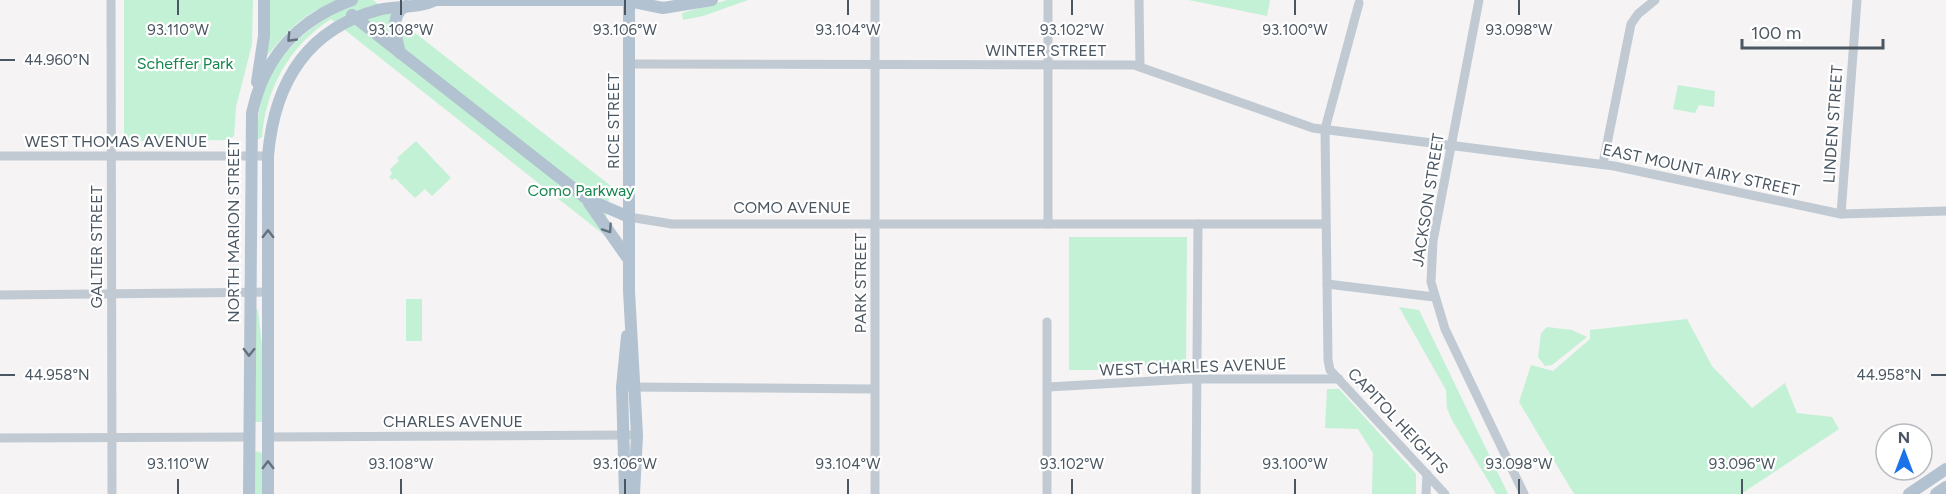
<svg xmlns="http://www.w3.org/2000/svg" width="1946" height="494" font-family="Figtree,sans-serif">
<rect width="100%" height="100%" fill="#f5f3f3"/>
<g fill="#c3f1d5">
<polygon points="124,0 253,0 252,44 236,107 234,136 229,140 124,141"/>
<path d="M 268,0 L 373,0 L 611,186 L 603,234 L 331,19 C 289,46 266,88 262,137 L 257,140 C 257,81 280,50 327,17 L 318,9 C 295,21 282,38 266,57 Z"/>
<polygon points="727,0 748,0 703,16 683,20 682,13"/>
<polygon points="1189,0 1270,0 1267,16"/>
<polygon points="1678,85 1715,91 1714,107 1699,105 1695,113 1673,109"/>
<polygon points="416,141 451,178 432,196 425,189 415,198 395,178 392,180 389,177 392,174 390,169 399,161 397,158"/>
<polygon points="1069,237 1187,237 1186,366 1140,365 1132,370 1069,370"/>
<rect x="406" y="299" width="16" height="42"/>
<polygon points="1399,307 1419,310 1508,494 1496,494 1452,420 1447,408 1446,390"/>
<polygon points="256,309 258,310 263,355 262,422 254,422"/>
<polygon points="1687,319 1712,366 1752,408 1785,383 1797,413 1832,417 1839,429 1741,494 1574,494 1519,402 1531,365 1553,371 1590,339 1590,330"/>
<polygon points="1547,327 1572,330 1587,337 1552,365 1545,366 1538,357 1541,333"/>
<polygon points="1327,389 1339,389 1416,474 1416,494 1372,494 1373,453 1358,429 1325,428"/>
<polygon points="255,451 262,453 262,494 255,494"/>
</g>
<g fill="none" stroke-linecap="round" stroke-linejoin="round">
<g stroke="#c1cad2" stroke-width="9">
<polyline points="111,0 112,494"/>
<polyline points="1048,0 1048,224"/>
<polyline points="1139,0 1140,67"/>
<polyline points="1479,0 1433,241 1431,282 1445,329 1524,494"/>
<polyline points="1359,3 1325,129 1328,360 1330,370 1445,494"/>
<polyline points="629,64 1134,65 1313,128 1614,166 1841,214 1946,211"/>
<polyline points="0,156 268,156"/>
<polyline points="1603,164 1631,24 1638,14 1655,0"/>
<polyline points="1841,214 1857,0"/>
<polyline points="629,217 672,224 1325,224"/>
<polyline points="1327,284 1434,297"/>
<polyline points="0,295 269,292"/>
<polyline points="1047,322 1047,494"/>
<polyline points="628,387 874,389"/>
<polyline points="1048,387 1189,379 1339,379"/>
<polyline points="269,437 629,435"/>
<polyline points="0,438 249,437"/>
<polyline points="875,494 875,0"/>
<polyline points="1196,494 1198,224"/>
<polyline points="1426,494 1427,474"/>
</g>
<g stroke="#b3c2d1" stroke-width="12">
<polyline points="629,0 629,291 637,435 634,494"/>
<polyline points="629,1 663,8 712,0"/>
<polyline points="352,15 587,199 629,217"/>
<path d="M 400,53 C 396,37 389,15 406,6"/>
<polyline points="257,82 264,36 264,0"/>
<polyline points="589,203 629,260"/>
<path d="M 249,494 L 252,113 C 264,57 299,19 352,0"/>
<path d="M 268,494 L 268,156 C 274,85 305,30 378,10 C 397,5 418,9 436,0 L 632,0"/>
<polyline points="625,494 622,387 627,336"/>
<polyline points="1909,494 1946,469"/>
<polyline points="1936,494 1946,487"/>
</g>
</g>
<defs><path id="oneway-chevron" d="M-2-3.5L2.5 0L-2 3.5" fill="none" stroke-width="1.6" stroke-linecap="round" stroke-linejoin="round" transform="scale(1.5)"/></defs>
<g stroke="#64717d">
<use href="#oneway-chevron" transform="translate(291 38) rotate(134)"/>
<use href="#oneway-chevron" transform="translate(608 229) rotate(56)"/>
<use href="#oneway-chevron" transform="translate(268 234) rotate(-90)"/>
<use href="#oneway-chevron" transform="translate(249 352) rotate(91)"/>
<use href="#oneway-chevron" transform="translate(268 465) rotate(-90)"/>
</g>
<path fill="none" stroke="#4a5661" stroke-width="2" d="M 178,0 L 178,15M 401,0 L 401,15M 625,0 L 625,15M 848,0 L 848,15M 1072,0 L 1072,15M 1295,0 L 1295,15M 1519,0 L 1519,15M 0,60 L 15,60M 0,375 L 15,375M 1931,375 L 1946,375M 178,479 L 178,494M 401,479 L 401,494M 625,479 L 625,494M 848,479 L 848,494M 1072,479 L 1072,494M 1295,479 L 1295,494M 1519,479 L 1519,494M 1742,479 L 1742,494"/>
<g text-anchor="middle" dominant-baseline="central" stroke-width="4.5" stroke-linejoin="round" paint-order="stroke">
<g font-size="16" fill="#4a5661" stroke="#fff">
<text x="1046" y="50">WINTER STREET</text>
<text transform="translate(613 121) rotate(-90)">RICE STREET</text>
<text transform="translate(1833 124) rotate(-86)">LINDEN STREET</text>
<text x="116" y="141">WEST THOMAS AVENUE</text>
<text transform="translate(1701 170) rotate(12)">EAST MOUNT AIRY STREET</text>
<text transform="translate(1428 200) rotate(-81)">JACKSON STREET</text>
<text x="792" y="207">COMO AVENUE</text>
<text transform="translate(233 231) rotate(-90)">NORTH MARION STREET</text>
<text transform="translate(96 247) rotate(-90)">GALTIER STREET</text>
<text transform="translate(860 283) rotate(-90)">PARK STREET</text>
<text transform="translate(1193 367) rotate(-2)">WEST CHARLES AVENUE</text>
<text x="453" y="421">CHARLES AVENUE</text>
<text transform="translate(1398 421) rotate(47)">CAPITOL HEIGHTS</text>
</g>
<g font-size="16" fill="#17864f" stroke="#fff">
<text x="185" y="63">Scheffer Park</text>
<text x="581" y="190">Como Parkway</text>
</g>
</g>
<g font-size="15" text-anchor="middle" fill="#4a5661" stroke="#fff" stroke-width="4.5" stroke-linejoin="round" paint-order="stroke">
<text x="178" y="35">93.110°W</text>
<text x="401" y="35">93.108°W</text>
<text x="625" y="35">93.106°W</text>
<text x="848" y="35">93.104°W</text>
<text x="1072" y="35">93.102°W</text>
<text x="1295" y="35">93.100°W</text>
<text x="1519" y="35">93.098°W</text>
<text x="57" y="65">44.960°N</text>
<text x="57" y="380">44.958°N</text>
<text x="1889" y="380">44.958°N</text>
<text x="178" y="469">93.110°W</text>
<text x="401" y="469">93.108°W</text>
<text x="625" y="469">93.106°W</text>
<text x="848" y="469">93.104°W</text>
<text x="1072" y="469">93.102°W</text>
<text x="1295" y="469">93.100°W</text>
<text x="1519" y="469">93.098°W</text>
<text x="1742" y="469">93.096°W</text>
</g>
<g transform="translate(1904 452)"><circle r="28" fill="#ffffff" stroke="#b7bbc0" stroke-width="1.5"/>
<path d="M0-4.5L10 22L0 15L-10 22Z" fill="#1a73e8"/>
<text y="-9" font-size="16" font-weight="bold" text-anchor="middle" fill="#4a5661">N</text>
</g>
<path d="M1742 39v9h141v-9" fill="none" stroke="#4a5661" stroke-width="3"/>
<text x="1751" y="39" font-size="18" fill="#4a5661" stroke="#ffffff" stroke-width="4.5" paint-order="stroke">100 m</text>
</svg>
